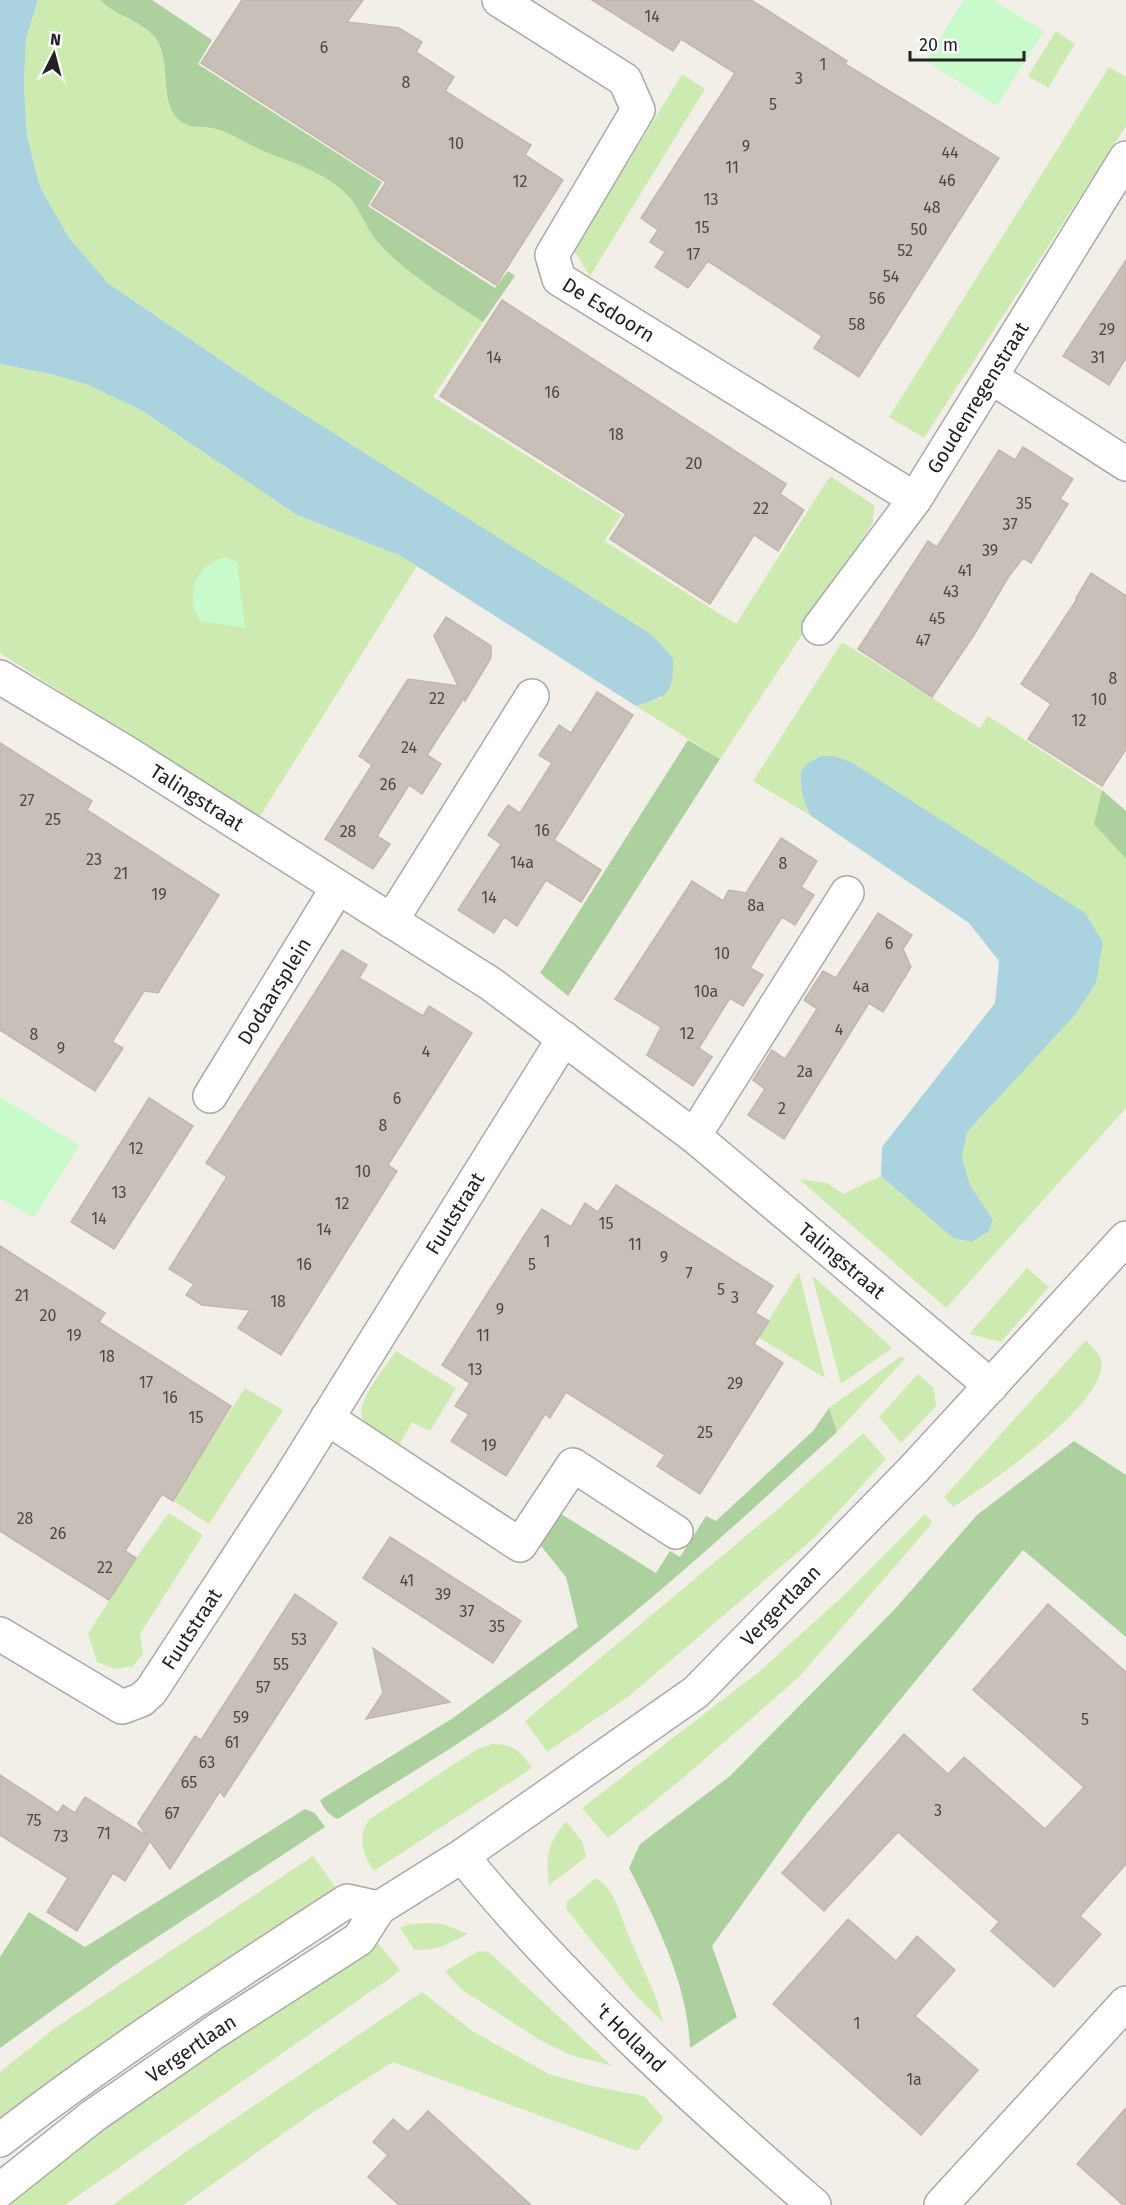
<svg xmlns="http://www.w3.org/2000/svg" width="1126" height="2205" font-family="'Fira Sans',sans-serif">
<rect width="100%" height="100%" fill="#f2efe9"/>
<g fill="#cdebb0">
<path d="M 38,0 L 100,0 C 116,17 146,21 158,42 C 170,63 160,103 178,119 C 189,129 199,126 212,128 C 233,132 247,145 266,152 C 278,158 292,161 304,167 C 318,174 335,182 346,194 C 360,207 365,229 381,246 C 411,277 448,299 483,322 L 433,397 L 622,515 L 604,541 L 736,624 L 830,476 L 874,505 L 873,522 L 806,629 L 720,759 L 636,706 L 662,698 L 262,388 L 109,284 L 69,238 L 40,187 L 27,136 L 24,86 L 26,39 Z"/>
<polygon points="1056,31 1075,44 1048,88 1028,76"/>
<polygon points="1109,67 1126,77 1126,126 924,438 889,417"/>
<polygon points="682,74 705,89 590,276 574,251"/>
<polygon points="0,364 55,375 91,386 141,410 297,515 401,556 417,566 259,818 0,653"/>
<polygon points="842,642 980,728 988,716 1102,790 1094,824 1126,859 1126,1108 946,1308 799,1179 827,1183 843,1194 881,1176 953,1238 972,1242 989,1231 993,1220 970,1185 962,1158 967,1132 1075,1015 1096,983 805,804 811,816 753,781"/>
<polygon points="1027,1268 1049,1287 1001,1342 969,1334"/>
<polygon points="799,1272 825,1378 758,1337"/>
<polygon points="812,1275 892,1348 841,1384"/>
<path d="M 1086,1340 C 1094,1349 1105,1358 1101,1371 C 1090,1414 991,1483 953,1507 L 944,1497 Z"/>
<path d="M 396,1351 L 456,1388 L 430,1431 L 412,1422 L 400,1444 C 389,1437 371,1431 364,1421 C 352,1405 387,1365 396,1351 Z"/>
<polygon points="901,1356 905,1359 837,1432 829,1408"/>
<polygon points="918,1374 934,1388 936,1406 901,1443 879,1417"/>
<polygon points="245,1388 283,1410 209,1524 172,1500"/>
<polygon points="863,1433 886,1459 813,1539 628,1697 547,1752 525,1721 777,1510"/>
<polygon points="169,1513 203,1535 140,1634 143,1654 133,1666 115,1669 97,1662 88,1634 136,1558"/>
<polygon points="925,1514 932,1521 929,1527 799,1677 676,1784 608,1838 582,1808 760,1671 843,1596"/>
<path d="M 492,1744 C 513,1743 521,1752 532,1768 L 374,1871 C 363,1855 356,1836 370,1819 L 476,1750 Z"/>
<path d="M 566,1821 L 583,1843 L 586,1857 L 549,1885 C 545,1855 548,1844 566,1821 Z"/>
<polygon points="313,1856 339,1892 0,2124 0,2072 55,2028"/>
<path d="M 596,1878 C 616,1890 621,1918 630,1939 C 642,1967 656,1992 663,2022 L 637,1997 L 566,1909 L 567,1902 Z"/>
<path d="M 427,1923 L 443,1924 L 468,1934 C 449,1943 435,1953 414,1949 L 400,1928 L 410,1924 Z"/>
<polygon points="378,1943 400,1970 396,1974 65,2205 6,2205 200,2054"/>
<polygon points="479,1951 489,1952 612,2066 571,2055 543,2042 461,1989 445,1971"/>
<polygon points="422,1992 474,2032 549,2074 587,2085 644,2096 664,2118 637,2151 393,2062 312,2113 183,2205 113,2205 187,2151"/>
</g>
<g fill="#add19e">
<path d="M 100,0 L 152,0 L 212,40 L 198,64 L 382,182 L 368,206 L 495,288 L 508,271 L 515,276 L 483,322 C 448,299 411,277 381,246 C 365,229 360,207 346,194 C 335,182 318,174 304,167 C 292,161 278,158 266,152 C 247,145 232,132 212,128 C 199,126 189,129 178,119 C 160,103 170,63 158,42 C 146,21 116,17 100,0 Z"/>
<polygon points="688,740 720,759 568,996 540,973"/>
<polygon points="1102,790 1126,811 1126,859 1094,824"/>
<path d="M 829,1408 L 837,1432 C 727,1533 615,1636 492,1721 C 442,1755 389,1786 338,1819 C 330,1816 323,1808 320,1800 L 453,1718 L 578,1627 L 566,1577 L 537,1541 L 558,1512 L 656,1573 L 670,1551 L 680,1557 L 706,1516 L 716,1521 L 813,1431 Z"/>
<path d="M 1074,1441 L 1126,1475 L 1126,1637 L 1023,1550 L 808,1812 L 712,1946 L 737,2017 L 690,2048 C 688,1985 657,1923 629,1868 L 640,1844 L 729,1777 L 894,1610 L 977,1515 Z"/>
<polygon points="305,1809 315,1813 325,1827 121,1961 0,2048 0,1957 29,1912 85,1947"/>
</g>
<g fill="#c8facc">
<polygon points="964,0 993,0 1044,31 997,106 926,61"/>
<path d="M 225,557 L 237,562 L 245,628 L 200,621 C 184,596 195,565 225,557 Z"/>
<polygon points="0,1097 79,1145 34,1218 0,1198"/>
</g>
<g fill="#aad3df">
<path d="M 0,0 L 38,0 L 26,39 L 24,86 L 27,136 L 40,187 L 69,238 L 109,284 L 262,388 L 652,635 L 673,658 C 674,693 669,696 636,706 L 401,556 L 297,515 L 141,410 L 91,386 L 55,375 L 0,364 Z"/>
<path d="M 821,756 L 834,756 L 853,763 L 1085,913 L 1103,942 L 1096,983 L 1075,1015 L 967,1132 L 962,1158 L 970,1185 L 993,1220 L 989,1231 L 972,1242 L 953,1238 L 881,1176 L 882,1147 L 995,1003 L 999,961 L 969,923 L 811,816 C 803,801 800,788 801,771 L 808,763 Z"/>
</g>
<g fill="#c7bfb8" stroke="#c4b6ab" stroke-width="1.5">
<polygon points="242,0 363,0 347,22 399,28 422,42 416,52 454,77 445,91 531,145 525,155 563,180 496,285 371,205 386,182 201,63"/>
<polygon points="592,0 751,0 847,61 845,64 999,158 859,377 814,348 822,336 708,261 688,288 655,267 665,252 650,242 658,230 641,218 735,73 681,39 673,51"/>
<polygon points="1126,260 1126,358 1109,385 1063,356"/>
<polygon points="502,300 786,484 780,494 804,510 778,551 754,535 710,604 610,539 626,514 440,396"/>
<polygon points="1023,447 1073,479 1060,499 1068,504 1031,563 1023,558 1009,576 974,635 932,697 858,649 928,541 937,547 999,450 1015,460"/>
<polygon points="1091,573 1126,596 1126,749 1102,786 1028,739 1051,704 1021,684 1077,599 1076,598"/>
<polygon points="446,617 491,646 491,658 465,701 464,698 427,755 441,764 422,794 409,785 377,836 390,844 373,869 325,839 372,765 359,756 408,679 458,686 434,636"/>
<polygon points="597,692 633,715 554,840 601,870 581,902 546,880 517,926 504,917 494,933 458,910 501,844 488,835 508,805 520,813 552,763 539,755 559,725 571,733"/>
<polygon points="0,743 92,801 87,810 219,895 158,993 144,991 112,1042 123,1048 95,1091 0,1030"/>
<polygon points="781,838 817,861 801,887 814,895 795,925 782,917 766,942 750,968 763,975 743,1006 730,998 715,1022 699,1048 712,1057 693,1086 647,1055 661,1027 615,999 692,881 723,901 729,890 746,893"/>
<polygon points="878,913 912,935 903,949 911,967 883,1012 869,1003 784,1139 748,1115 765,1089 753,1080 772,1050 785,1059 817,1009 804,1000 823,971 836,978"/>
<polygon points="342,950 367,965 359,978 423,1016 429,1006 472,1033 388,1165 397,1171 281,1355 238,1328 250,1310 202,1305 186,1295 194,1284 169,1269 227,1177 206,1163"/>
<polygon points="149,1098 193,1126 114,1249 71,1222"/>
<polygon points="616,1185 773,1286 755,1313 769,1321 754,1344 783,1363 700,1494 657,1466 665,1455 566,1392 550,1418 545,1414 506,1476 451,1441 469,1414 455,1406 470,1383 442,1365 524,1236 542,1209 571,1227 585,1203 598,1212"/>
<polygon points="0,1246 105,1313 99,1322 231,1406 173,1501 162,1494 125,1551 136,1558 109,1600 0,1531"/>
<polygon points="390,1537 521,1621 493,1663 363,1578"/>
<polygon points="295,1594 337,1623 224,1797 220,1791 170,1869 150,1841 125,1881 113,1873 77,1931 47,1912 68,1878 0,1835 0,1775 58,1813 63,1805 75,1813 85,1797 147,1836 138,1823 195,1736 201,1740"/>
<polygon points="1048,1604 1126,1672 1126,1864 1080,1916 1101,1934 1054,1987 991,1931 999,1922 898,1832 824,1911 782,1873 904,1734 948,1774 964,1757 1045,1829 1084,1787 973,1690"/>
<polygon points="373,1648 450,1702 366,1719 383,1693"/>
<polygon points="848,1919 896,1961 917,1936 955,1970 915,2016 978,2070 921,2135 773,2004"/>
<polygon points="1126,2108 1126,2205 1123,2205 1077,2164"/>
<polygon points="428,2111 531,2205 399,2205 368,2177 388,2155 373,2142 393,2119 408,2132"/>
</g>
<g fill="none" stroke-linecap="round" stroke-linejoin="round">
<defs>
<g id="minor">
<path id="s1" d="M 499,0 L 625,80 L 638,110 L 552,255 L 559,279 L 915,499"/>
<polyline points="991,377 1126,464"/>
<path id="s2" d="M 819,628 L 915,499 L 1126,158"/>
<path id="s3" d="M 0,677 L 130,755 L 491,984 L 694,1136 L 991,1386"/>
<polyline points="391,921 532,696"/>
<path id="s4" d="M 210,1096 L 338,887"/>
<polyline points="694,1136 847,893"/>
<polyline points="327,1418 520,1545 573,1465 676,1532"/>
<path id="s5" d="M 0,1634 L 122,1707 L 141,1700 L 151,1691 L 290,1478 L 564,1038"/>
<path id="s6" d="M 462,1856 C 567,1985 689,2096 814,2205"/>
<path d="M 0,2140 C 111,2054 229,1978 347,1901 L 379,1908"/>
<path id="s7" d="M 0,2190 L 93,2116 L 216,2031 L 359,1939 L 379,1908 L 462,1856 L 696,1692 L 914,1469 L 1126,1238"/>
<polyline points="941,2205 1126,2003"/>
</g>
</defs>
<use href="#minor" stroke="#a9a9a9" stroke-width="36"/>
<use href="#minor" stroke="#fff" stroke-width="33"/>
</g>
<g text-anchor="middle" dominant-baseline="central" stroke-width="6" stroke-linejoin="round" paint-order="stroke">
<g font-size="16" fill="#4b4948">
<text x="652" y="16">14</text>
<text x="324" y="47">6</text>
<text x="823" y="64">1</text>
<text x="799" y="78">3</text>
<text x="406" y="82">8</text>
<text x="773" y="104">5</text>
<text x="456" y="143">10</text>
<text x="746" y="146">9</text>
<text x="950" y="152">44</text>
<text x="732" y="167">11</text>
<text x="947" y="180">46</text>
<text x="520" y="181">12</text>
<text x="711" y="199">13</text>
<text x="932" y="207">48</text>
<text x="702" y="227">15</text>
<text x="919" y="229">50</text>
<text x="905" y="250">52</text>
<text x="693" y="254">17</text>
<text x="891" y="276">54</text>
<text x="877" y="298">56</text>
<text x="857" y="324">58</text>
<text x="1107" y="329">29</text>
<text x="494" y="357">14</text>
<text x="1098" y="357">31</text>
<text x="552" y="392">16</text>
<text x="616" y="434">18</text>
<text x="694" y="463">20</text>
<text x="1024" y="503">35</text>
<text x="761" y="508">22</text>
<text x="1010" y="524">37</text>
<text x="990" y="550">39</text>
<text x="965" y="570">41</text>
<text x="951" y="591">43</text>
<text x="937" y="618">45</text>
<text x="923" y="640">47</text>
<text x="1113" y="678">8</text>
<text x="437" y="698">22</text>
<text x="1099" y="699">10</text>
<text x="1079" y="720">12</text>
<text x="409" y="747">24</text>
<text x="388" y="784">26</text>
<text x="27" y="800">27</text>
<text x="53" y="819">25</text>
<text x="542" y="830">16</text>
<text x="348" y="831">28</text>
<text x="94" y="859">23</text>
<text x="522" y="862">14a</text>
<text x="783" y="863">8</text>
<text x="121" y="873">21</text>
<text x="159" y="894">19</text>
<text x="489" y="897">14</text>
<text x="756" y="905">8a</text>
<text x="889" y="943">6</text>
<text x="722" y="953">10</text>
<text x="861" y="986">4a</text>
<text x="706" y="991">10a</text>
<text x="839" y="1029">4</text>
<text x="687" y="1033">12</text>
<text x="34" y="1034">8</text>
<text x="61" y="1048">9</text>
<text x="426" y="1051">4</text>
<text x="805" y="1071">2a</text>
<text x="397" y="1098">6</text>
<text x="782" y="1108">2</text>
<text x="383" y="1125">8</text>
<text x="136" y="1148">12</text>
<text x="363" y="1171">10</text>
<text x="119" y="1192">13</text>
<text x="342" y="1203">12</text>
<text x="99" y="1218">14</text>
<text x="606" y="1223">15</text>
<text x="324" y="1229">14</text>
<text x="547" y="1241">1</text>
<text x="635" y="1244">11</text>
<text x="664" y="1257">9</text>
<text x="304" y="1264">16</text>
<text x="532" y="1264">5</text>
<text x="689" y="1273">7</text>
<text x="721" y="1289">5</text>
<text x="22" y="1295">21</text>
<text x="735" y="1297">3</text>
<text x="278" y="1301">18</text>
<text x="500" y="1309">9</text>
<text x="48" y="1315">20</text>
<text x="74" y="1335">19</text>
<text x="483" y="1335">11</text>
<text x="107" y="1356">18</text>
<text x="475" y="1369">13</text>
<text x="146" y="1382">17</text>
<text x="735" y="1383">29</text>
<text x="170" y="1397">16</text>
<text x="196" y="1417">15</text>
<text x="705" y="1432">25</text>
<text x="489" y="1445">19</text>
<text x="25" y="1518">28</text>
<text x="58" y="1533">26</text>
<text x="105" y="1567">22</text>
<text x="407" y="1580">41</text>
<text x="443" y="1594">39</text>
<text x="467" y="1611">37</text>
<text x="497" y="1626">35</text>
<text x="299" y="1639">53</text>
<text x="281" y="1664">55</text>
<text x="263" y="1687">57</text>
<text x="241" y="1717">59</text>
<text x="1085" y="1719">5</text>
<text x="232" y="1742">61</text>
<text x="207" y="1762">63</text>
<text x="189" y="1782">65</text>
<text x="938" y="1810">3</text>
<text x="172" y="1813">67</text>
<text x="34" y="1820">75</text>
<text x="104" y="1833">71</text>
<text x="61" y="1836">73</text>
<text x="857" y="2023">1</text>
<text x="914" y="2079">1a</text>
</g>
<g font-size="20" fill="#222" stroke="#fff">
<text stroke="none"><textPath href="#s1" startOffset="434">De Esdoorn</textPath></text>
<text stroke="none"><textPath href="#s2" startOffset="280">Goudenregenstraat</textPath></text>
<text stroke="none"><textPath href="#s3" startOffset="231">Talingstraat</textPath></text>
<text stroke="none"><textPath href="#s4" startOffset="123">Dodaarsplein</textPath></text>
<text stroke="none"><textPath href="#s5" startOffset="742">Fuutstraat</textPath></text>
<text stroke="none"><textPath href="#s3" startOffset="1026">Talingstraat</textPath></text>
<text stroke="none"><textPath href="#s7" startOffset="980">Vergertlaan</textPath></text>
<text stroke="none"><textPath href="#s5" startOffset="250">Fuutstraat</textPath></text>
<text stroke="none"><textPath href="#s6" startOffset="248">'t Holland</textPath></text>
<text stroke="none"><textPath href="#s7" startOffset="238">Vergertlaan</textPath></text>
</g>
</g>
<g transform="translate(54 54) rotate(6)" stroke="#ffffff" stroke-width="4.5" paint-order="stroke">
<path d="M0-4.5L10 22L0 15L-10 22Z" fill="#222222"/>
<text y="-9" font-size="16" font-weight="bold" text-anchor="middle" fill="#222222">N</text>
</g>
<path d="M910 51v9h114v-9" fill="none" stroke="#222222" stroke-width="3"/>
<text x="919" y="51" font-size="18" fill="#222222" stroke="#ffffff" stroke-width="4.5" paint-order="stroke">20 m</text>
</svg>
